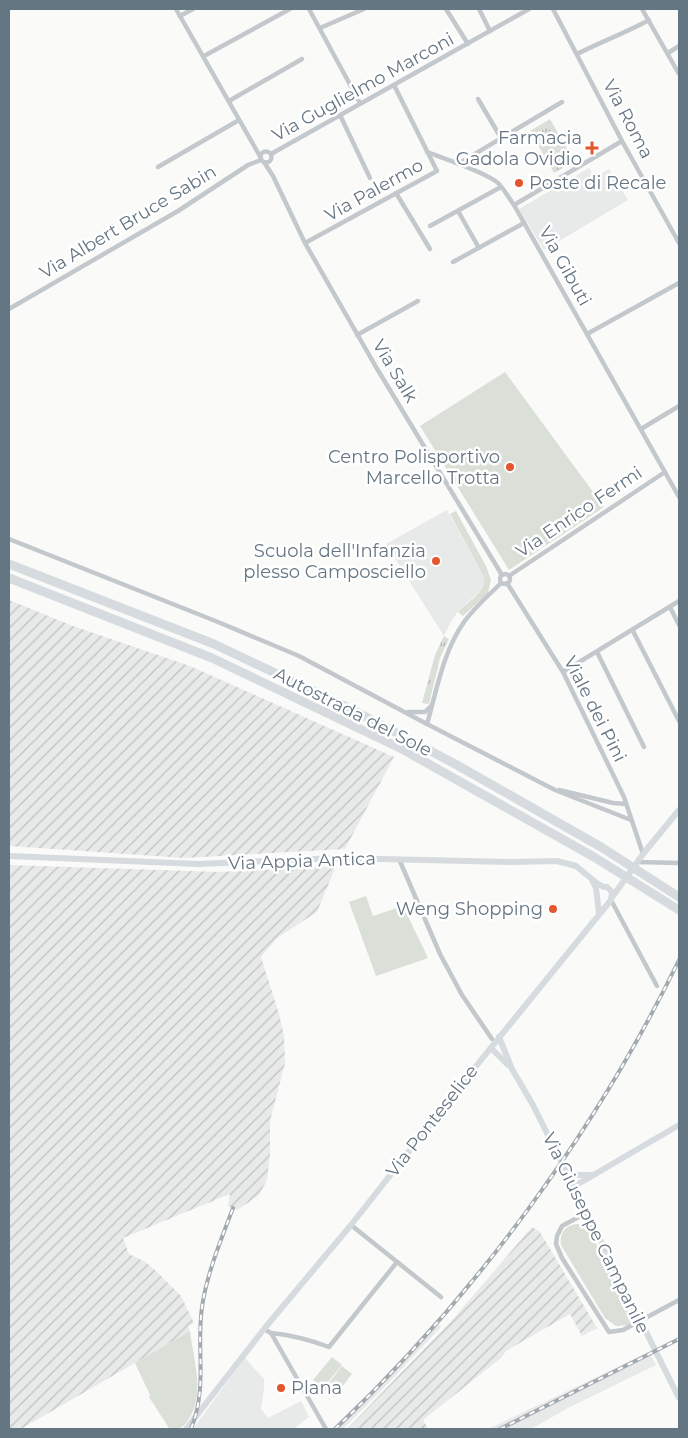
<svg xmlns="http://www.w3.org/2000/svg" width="688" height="1438" font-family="Montserrat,sans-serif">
<defs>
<pattern id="industrial-furrows" width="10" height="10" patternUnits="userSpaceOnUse" patternTransform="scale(1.25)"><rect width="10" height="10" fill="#e8e9e9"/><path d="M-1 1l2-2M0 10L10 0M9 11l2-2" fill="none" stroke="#c0c1c2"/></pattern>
<pattern id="park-tufts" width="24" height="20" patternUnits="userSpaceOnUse" patternTransform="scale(1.25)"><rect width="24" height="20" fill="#dadfd7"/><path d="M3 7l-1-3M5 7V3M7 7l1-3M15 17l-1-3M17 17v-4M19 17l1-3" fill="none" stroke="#b4b9b4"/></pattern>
</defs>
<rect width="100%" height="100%" fill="#fafaf8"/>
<g fill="#e8e9e9">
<polygon points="589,168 595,177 609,169 628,200 544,250 519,209"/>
<polygon points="447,510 484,577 485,581 483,587 477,594 459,610 452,620 444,636 386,544"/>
<polygon points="435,1322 441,1327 381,1391 343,1429 332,1429 375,1388"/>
<polygon points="649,1352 656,1365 568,1408 531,1429 488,1429"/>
<polygon points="245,1358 264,1379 264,1388 261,1409 268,1418 301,1401 309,1417 293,1429 194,1429 195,1426"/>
</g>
<g fill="url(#industrial-furrows)">
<polygon points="9,600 73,626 190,666 394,757 345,849 185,858 9,846"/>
<polygon points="9,865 220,872 336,866 317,912 277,938 261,957 279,1014 284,1035 285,1063 270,1121 270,1154 267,1180 259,1195 237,1210 228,1206 230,1194 123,1238 129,1254 144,1261 155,1270 181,1296 194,1323 188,1326 190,1331 21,1429 9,1429 9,1267 12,1265 9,1265"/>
<polygon points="532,1227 540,1232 597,1328 582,1336 570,1314 506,1351 501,1358 423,1420 428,1429 347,1429 454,1318"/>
</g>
<g fill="#dadfd7">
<polygon points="505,372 604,507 509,570 420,426"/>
<path d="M 456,511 L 486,566 L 491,580 L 488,593 L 463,616 L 458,612 C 467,602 487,592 484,577 L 450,514 Z"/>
<polygon points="366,896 373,916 403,906 428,958 376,976 349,902"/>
<path d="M 579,1224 L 586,1227 L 590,1231 L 634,1322 L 629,1325 L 616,1326 L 605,1318 L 561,1245 C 559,1233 566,1224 579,1224 Z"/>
<path d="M 190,1331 C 193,1358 206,1395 188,1420 C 183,1428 178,1430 169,1428 L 149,1397 L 150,1395 L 135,1363 Z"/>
<polygon points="332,1357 342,1365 323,1388 313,1380"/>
<polygon points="342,1366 352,1374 334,1397 324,1389"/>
</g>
<g fill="url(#park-tufts)">
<polygon points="550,119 574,161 554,173 530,131"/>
<polygon points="444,636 449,639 440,658 429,704 422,703 435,655"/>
</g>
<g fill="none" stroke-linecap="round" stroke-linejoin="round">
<g stroke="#c3c8cc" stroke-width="4.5">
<polyline points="176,9 261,158"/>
<polyline points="309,9 360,103"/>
<polyline points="446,9 468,44"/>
<polyline points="479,9 490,31"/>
<polyline points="553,9 622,141 679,243"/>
<polyline points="642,9 679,74"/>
<polyline points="180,16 193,9"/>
<polyline points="320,28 364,9"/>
<polyline points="668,53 679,46"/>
<path d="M 577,54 C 601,42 625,33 649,20"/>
<polyline points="204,56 290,9"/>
<polyline points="478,99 501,138"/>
<polyline points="229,101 302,59"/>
<polyline points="340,115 370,178"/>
<circle cx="266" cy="157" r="5.5"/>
<path d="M 427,152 C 443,158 488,173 498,183 C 504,189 509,198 514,205 L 679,497"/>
<polyline points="271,154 529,9"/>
<polyline points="264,162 273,176 305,243 376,367 502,575"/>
<polyline points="458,164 562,102"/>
<polyline points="158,167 239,120"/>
<polyline points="396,193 430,249"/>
<polyline points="514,205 622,141"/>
<polyline points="458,211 479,248"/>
<polyline points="430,226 501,187"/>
<polyline points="305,243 437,171 394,85"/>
<polyline points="453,262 524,223"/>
<polyline points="9,309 178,211 248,165 261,160"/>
<polyline points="587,334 679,283"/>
<polyline points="357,335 418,301"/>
<polyline points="641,429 679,406"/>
<polyline points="9,539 218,622 299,656 427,724"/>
<circle cx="505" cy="579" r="5"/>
<polyline points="509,576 665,472"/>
<path d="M 501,583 C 489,595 474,608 464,622 C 443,652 437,689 427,724 L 555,790 L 631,820"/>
<polyline points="507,583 563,672 624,797 643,854"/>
<polyline points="670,607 679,625"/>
<polyline points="633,631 679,721"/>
<polyline points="597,652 644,747"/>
<polyline points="563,672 679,601"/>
<polyline points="408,712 425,712 431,706"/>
<polyline points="559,790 613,803 626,804"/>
<polyline points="399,859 440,954 462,995 492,1039"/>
<polyline points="637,862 679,863"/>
<polyline points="611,900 657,986"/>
<polyline points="586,1213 562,1226 557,1236 556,1244 562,1258 609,1332 623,1330 679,1300"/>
<polyline points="351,1225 441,1297"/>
<polyline points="264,1329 271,1333 326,1429"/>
<path d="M 271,1333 C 292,1335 310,1340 329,1347 L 397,1262"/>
</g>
<g stroke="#d6dbdf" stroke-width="6">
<polyline points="9,856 198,864 338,858 512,862 557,861 576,866 598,884 604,887"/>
<polyline points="592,880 596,888 599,913"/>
<polyline points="613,896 643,854 679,810"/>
<polyline points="499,1037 512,1069 533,1105 679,1398"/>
<polyline points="491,1048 508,1065"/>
<polyline points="565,1170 577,1175 590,1175"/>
<polyline points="573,1187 679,1125"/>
<polyline points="186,1429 264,1329 351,1225 481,1060 611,900 612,892 607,887"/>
</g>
<g stroke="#d6dbdf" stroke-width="9">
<polyline points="9,564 214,644 351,709 457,765 601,847 679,897"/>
<polyline points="9,578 212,658 402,749 594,857 679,910"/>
</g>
<defs>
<g id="rail">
<path d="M 191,1429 C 208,1386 196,1350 202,1307 C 207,1273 221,1240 233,1208"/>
<path d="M 335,1429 C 474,1297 595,1133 679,960"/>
<polyline points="500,1429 679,1339"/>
</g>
</defs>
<use href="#rail" stroke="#a2aab0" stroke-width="4"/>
<use href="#rail" stroke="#fff" stroke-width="2" stroke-dasharray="5.5" stroke-linecap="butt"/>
</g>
<g fill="#e4572e" stroke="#fff" stroke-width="2">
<path d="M589.5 140.5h5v5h5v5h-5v5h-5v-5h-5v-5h5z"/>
<circle cx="519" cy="183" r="5"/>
<circle cx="510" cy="467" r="5"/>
<circle cx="436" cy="561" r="5"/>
<circle cx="553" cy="909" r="5"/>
<circle cx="281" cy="1388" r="5"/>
</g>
<g text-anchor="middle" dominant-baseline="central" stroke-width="5" stroke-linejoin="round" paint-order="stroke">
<g font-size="18" fill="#657683" stroke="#fff">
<text transform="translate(363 87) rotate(-29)">Via Guglielmo Marconi</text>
<text transform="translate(628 119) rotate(62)">Via Roma</text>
<text transform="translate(374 190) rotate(-29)">Via Palermo</text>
<text transform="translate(128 222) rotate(-31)">Via Albert Bruce Sabin</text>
<text transform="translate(565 266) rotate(61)">Via Gibuti</text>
<text transform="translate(395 371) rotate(59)">Via Salk</text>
<text transform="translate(579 512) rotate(-34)">Via Enrico Fermi</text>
<text transform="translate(595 709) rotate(63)">Viale dei Pini</text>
<text transform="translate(353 712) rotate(27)">Autostrada del Sole</text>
<text transform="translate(302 861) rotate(-2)">Via Appia Antica</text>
<text transform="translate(432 1121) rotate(-52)">Via Ponteselice</text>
<text transform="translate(596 1233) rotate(64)">Via Giuseppe Campanile</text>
</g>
<g font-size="18" fill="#657683" stroke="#fff" text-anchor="end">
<text x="582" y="138">Farmacia<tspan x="582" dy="21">Gadola Ovidio</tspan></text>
<text x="529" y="183" text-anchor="start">Poste di Recale</text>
<text x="500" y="457">Centro Polisportivo<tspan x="500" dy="21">Marcello Trotta</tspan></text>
<text x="426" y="551">Scuola dell'Infanzia<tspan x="426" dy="21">plesso Camposciello</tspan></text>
<text x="543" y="909">Weng Shopping</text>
<text x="291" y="1388" text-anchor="start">Plana</text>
</g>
</g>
<rect width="688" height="1438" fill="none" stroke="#657683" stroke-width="20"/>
</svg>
